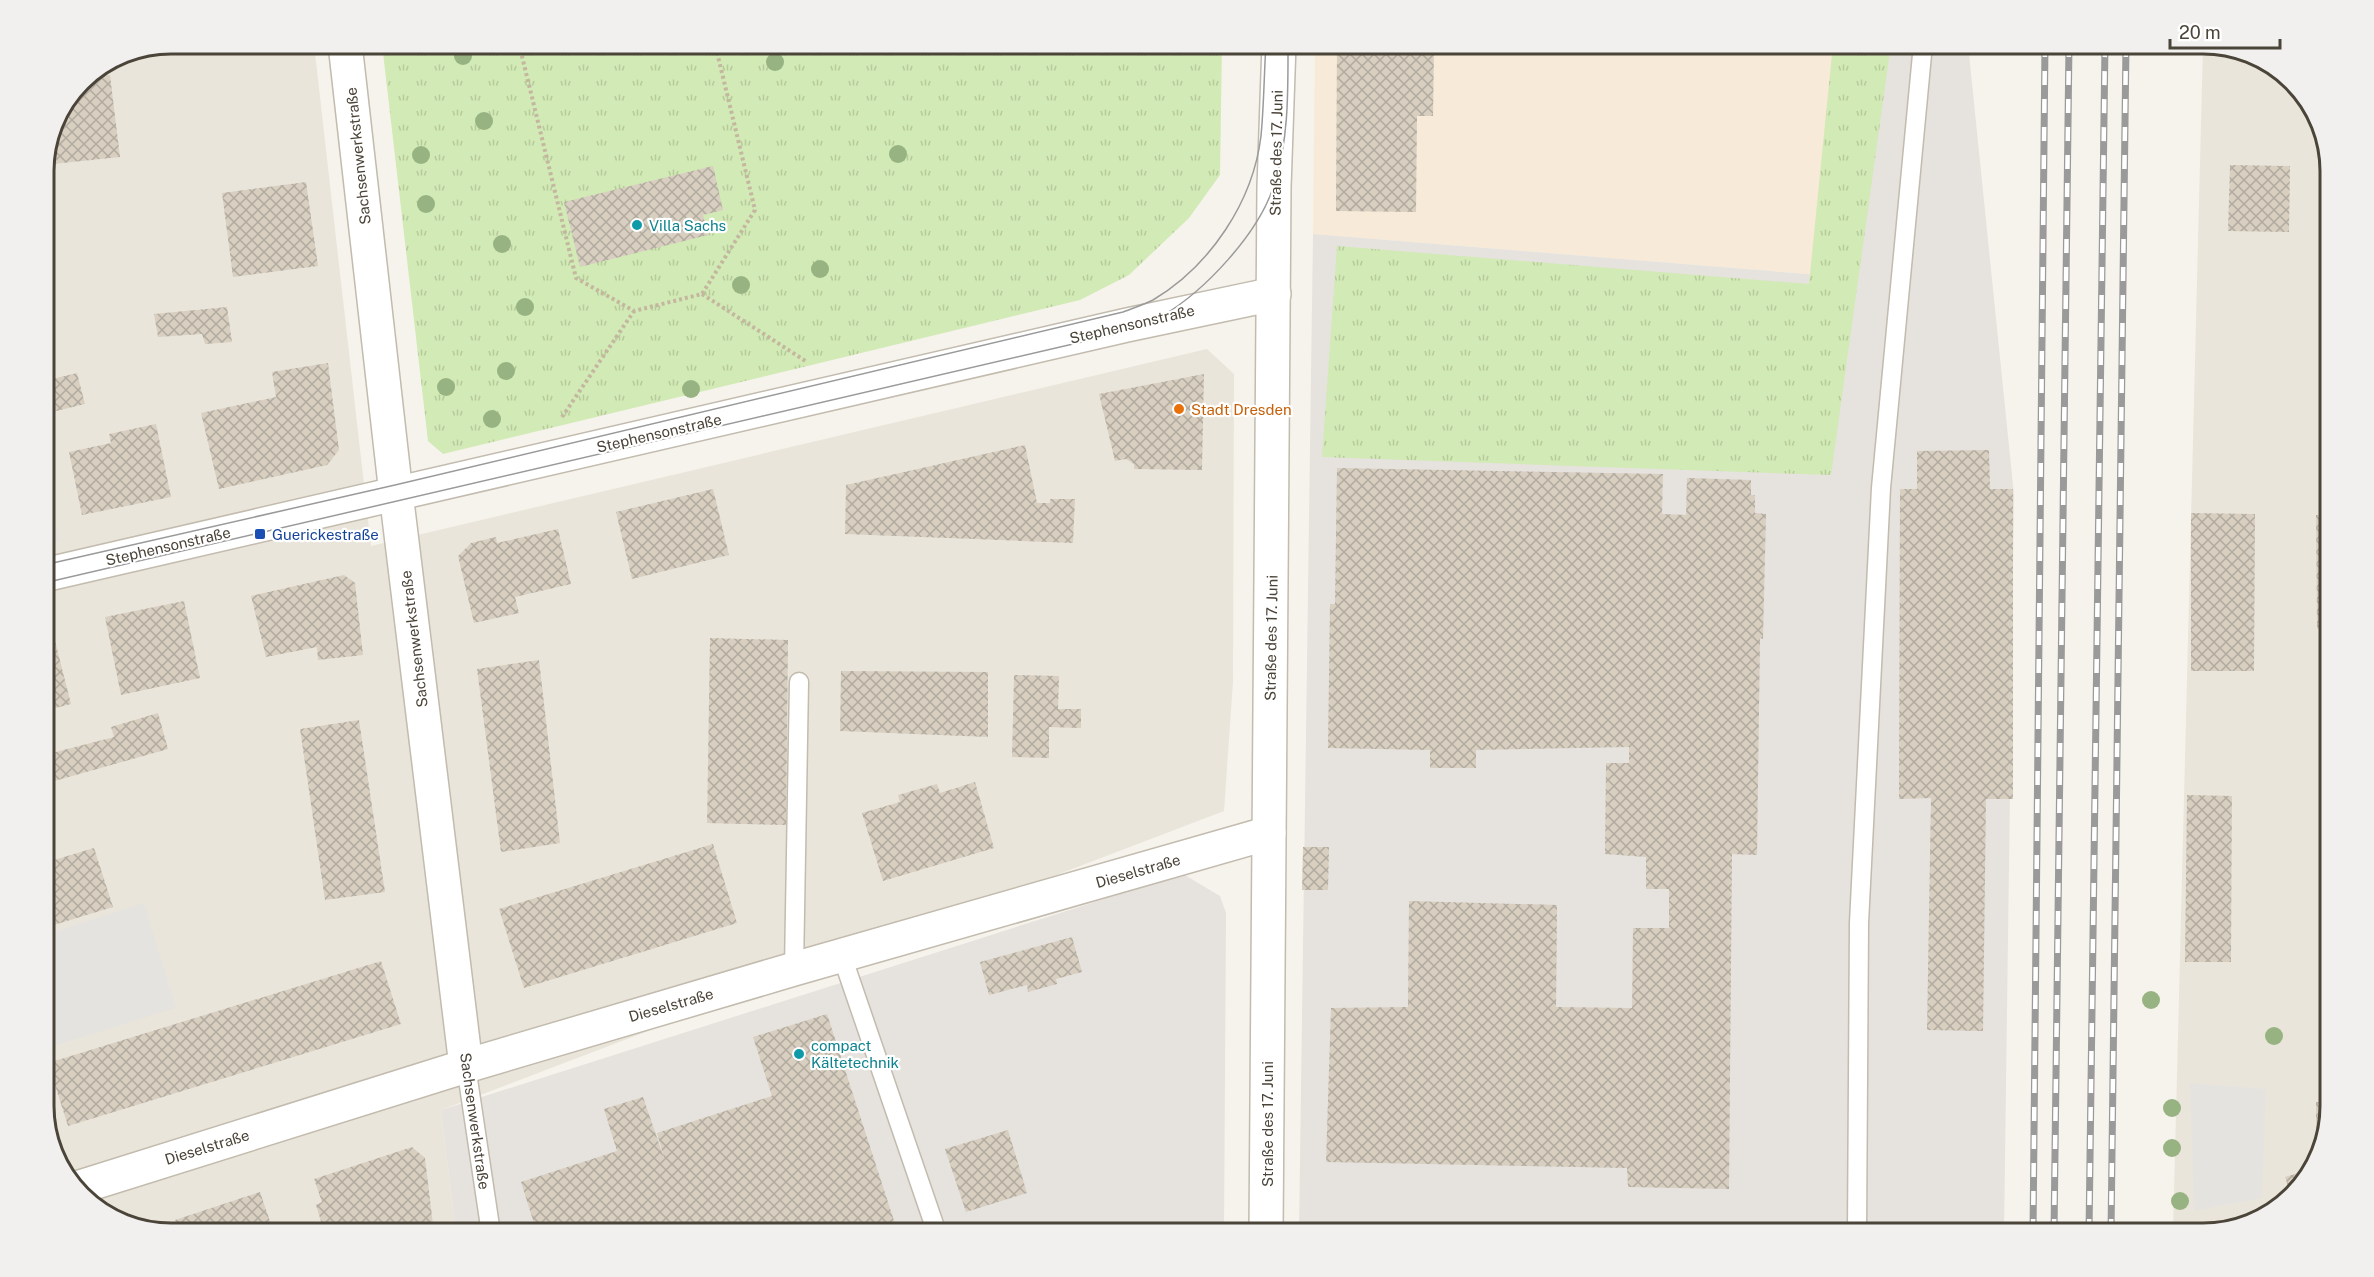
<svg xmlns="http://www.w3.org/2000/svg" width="2374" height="1277" font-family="'Public Sans',sans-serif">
<defs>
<pattern id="grass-tufts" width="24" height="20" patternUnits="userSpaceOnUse" patternTransform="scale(1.5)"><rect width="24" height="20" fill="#d2eab5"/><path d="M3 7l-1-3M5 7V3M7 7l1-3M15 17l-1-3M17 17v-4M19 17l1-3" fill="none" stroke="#b6ca9c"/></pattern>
<pattern id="building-cross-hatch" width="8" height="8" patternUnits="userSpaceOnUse" patternTransform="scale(1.5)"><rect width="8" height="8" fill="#d8cfc1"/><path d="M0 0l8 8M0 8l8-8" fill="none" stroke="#b1aa9e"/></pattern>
</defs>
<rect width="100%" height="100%" fill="#f6f3ec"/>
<g fill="#eae5da">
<polygon points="171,44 314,44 371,546 1207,349 1234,374 1233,682 1224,811 441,1110 456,1233 171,1233 114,1220 65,1177 44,1115 44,163 53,122 81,81 122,53"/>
<polygon points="2203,44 2260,57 2309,100 2330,163 2330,1106 2317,1163 2267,1216 2203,1233 2173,1233"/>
</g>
<polygon fill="#f7ead8" points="1315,44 1872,44 1831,276 1313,234"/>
<g fill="#e6e2dd">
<polygon points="1872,44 1968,44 2014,495 2004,1233 1299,1233 1313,234 1831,276"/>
<polygon points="1183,874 1220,896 1226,913 1224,1233 456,1233 441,1110"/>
</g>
<g fill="url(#grass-tufts)">
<polygon points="382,44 1222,44 1220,175 1189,218 1129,275 1080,300 443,454 428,441"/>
<polygon points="1833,44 1891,44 1831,475 1322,457 1337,246 1809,284"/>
</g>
<g fill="#e5e3e0">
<polygon points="44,471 60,541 44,545"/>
<polygon points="144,903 176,1008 44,1049 44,935"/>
<polygon points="2190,1083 2266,1089 2262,1198 2194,1211"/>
</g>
<g fill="url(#building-cross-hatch)">
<polygon points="1337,44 1418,44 1418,50 1434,50 1433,116 1417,116 1416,212 1336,211"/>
<polygon points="110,75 120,157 44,165 53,122 81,81 86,77"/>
<polygon points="2230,165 2290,166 2289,232 2228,231"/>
<polygon points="713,166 723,210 703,215 708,235 580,267 564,202"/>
<polygon points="306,182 318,266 233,277 222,193"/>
<polygon points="227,307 232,342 205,344 202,334 158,337 154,314"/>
<polygon points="328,363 339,450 327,465 219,489 201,413 276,397 272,372"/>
<polygon points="77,373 85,404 44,414 44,381"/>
<polygon points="1204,374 1202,470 1134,469 1134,464 1126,459 1115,461 1099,394"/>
<polygon points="156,424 171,497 82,515 69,452 111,443 109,434"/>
<polygon points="1025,445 1037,503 1050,503 1050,499 1075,499 1073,543 845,534 846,485"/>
<polygon points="1989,450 1990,489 2013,489 2013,799 1986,799 1983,1031 1927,1030 1931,798 1899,799 1900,489 1917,489 1917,451"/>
<polygon points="1337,468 1663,474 1662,514 1686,515 1687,478 1751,480 1751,495 1755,495 1755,513 1766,514 1763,639 1760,638 1757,855 1732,854 1729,1189 1628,1187 1627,1168 1326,1162 1331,1008 1408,1007 1409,901 1557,905 1556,1007 1632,1008 1633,928 1669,928 1669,889 1646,889 1646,857 1605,854 1606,763 1629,763 1629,747 1476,750 1476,768 1430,768 1430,750 1328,748 1330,604 1335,604"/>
<polygon points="713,489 729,555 632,579 616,512"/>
<polygon points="2191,513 2255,514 2254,671 2191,671"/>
<polygon points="2316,515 2330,515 2330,629 2317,629"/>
<polygon points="558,529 571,584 515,597 519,613 474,623 458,556 471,543 496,537 497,543"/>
<polygon points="344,575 355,583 363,655 318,660 317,647 266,657 251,596"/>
<polygon points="184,601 200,678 121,695 105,617"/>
<polygon points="710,638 788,640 786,825 707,823"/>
<polygon points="55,641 71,704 44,711 44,644"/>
<polygon points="539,660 560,843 501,852 477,669"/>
<polygon points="841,671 988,672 988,737 840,731"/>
<polygon points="1014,675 1059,676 1058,709 1081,709 1081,728 1049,727 1049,758 1012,757"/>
<polygon points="158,713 168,749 44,784 44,755 114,737 111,727"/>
<polygon points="2324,715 2330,715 2330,831 2322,831"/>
<polygon points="359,720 385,892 325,900 300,729"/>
<polygon points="975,782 994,848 883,881 862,813 900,802 898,795 937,784 940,793"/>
<polygon points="2187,795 2232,796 2231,962 2185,962"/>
<polygon points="713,844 737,923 524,988 499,909"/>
<polygon points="1303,847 1329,847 1328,890 1302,890"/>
<polygon points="94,848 113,907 44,928 44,863"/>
<polygon points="2328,923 2330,923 2330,1023 2327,1023"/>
<polygon points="1072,937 1082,972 1056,979 1057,984 1028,992 1027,985 989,995 980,962"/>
<polygon points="381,961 401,1024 68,1126 48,1063"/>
<polygon points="827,1014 898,1233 537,1233 521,1182 617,1151 604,1109 643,1097 665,1161 657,1133 772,1096 753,1037"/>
<polygon points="2316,1102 2330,1102 2330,1106 2316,1164"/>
<polygon points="1008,1130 1027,1193 966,1212 945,1149"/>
<polygon points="412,1147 425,1158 434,1233 331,1233 329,1226 323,1228 316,1205 322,1202 314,1179"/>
<polygon points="2312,1169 2305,1176 2290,1192 2285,1177"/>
<polygon points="260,1192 274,1233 180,1233 175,1220"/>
</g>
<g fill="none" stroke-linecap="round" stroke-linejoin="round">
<defs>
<g id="service">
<polyline points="842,956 937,1233"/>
<polyline points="794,969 799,682"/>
<polyline points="466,1066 491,1233"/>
<polyline points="1857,1233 1859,923 1881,488 1923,44"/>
</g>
<g id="minor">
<polyline points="345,44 395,485 466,1066"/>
<polyline points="77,1188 466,1066 794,969 1269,833"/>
</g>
<g id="tertiary">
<polyline points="44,575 1127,325 1274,294"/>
<polyline points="1266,1233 1274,187 1279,44"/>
</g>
</defs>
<use href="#service" stroke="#c2bbae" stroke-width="21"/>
<use href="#minor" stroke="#c2bbae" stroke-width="36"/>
<use href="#tertiary" stroke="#c2bbae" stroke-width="36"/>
<g stroke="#c4b79f" stroke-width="4" stroke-dasharray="3 3" stroke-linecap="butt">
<polyline points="519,44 576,278 634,311 702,294 755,210 715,44"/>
<polyline points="702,294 807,362"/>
<polyline points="562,417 634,311"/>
</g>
<use href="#service" stroke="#fff" stroke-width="18"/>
<use href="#minor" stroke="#fff" stroke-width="33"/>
<use href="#tertiary" stroke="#fff" stroke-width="33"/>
<g stroke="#9a9a9a" stroke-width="1.5">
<path d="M 44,565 L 395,485 L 1123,312 C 1133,308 1143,305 1153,300 C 1210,266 1253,202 1261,136 C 1264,105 1264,74 1266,44"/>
<path d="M 44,583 L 1129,331 C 1140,326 1152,322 1162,316 C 1205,291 1259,233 1274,185 C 1289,140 1288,90 1288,44"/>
</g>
<defs>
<g id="rail">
<polyline points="2033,1233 2045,44"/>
<polyline points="2054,1233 2069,44"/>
<polyline points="2089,1233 2105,44"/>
<polyline points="2111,1233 2126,44"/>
</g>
</defs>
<use href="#rail" stroke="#9a9a9a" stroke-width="7"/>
<use href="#rail" stroke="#fff" stroke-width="4.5" stroke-dasharray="14" stroke-linecap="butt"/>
</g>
<g fill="#97b381">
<circle cx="463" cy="56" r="9"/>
<circle cx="775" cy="62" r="9"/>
<circle cx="484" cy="121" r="9"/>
<circle cx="898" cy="154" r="9"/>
<circle cx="421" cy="155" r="9"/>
<circle cx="426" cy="204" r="9"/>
<circle cx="502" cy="244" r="9"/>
<circle cx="820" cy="269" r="9"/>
<circle cx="741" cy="285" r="9"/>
<circle cx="525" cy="307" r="9"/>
<circle cx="506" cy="371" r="9"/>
<circle cx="446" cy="387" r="9"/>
<circle cx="691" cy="389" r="9"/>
<circle cx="492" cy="419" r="9"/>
<circle cx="2151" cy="1000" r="9"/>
<circle cx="2274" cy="1036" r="9"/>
<circle cx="2172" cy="1108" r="9"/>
<circle cx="2172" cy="1148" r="9"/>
<circle cx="2180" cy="1201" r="9"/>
</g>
<g fill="#0f9aa8" stroke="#fff" stroke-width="2">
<circle cx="637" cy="225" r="6"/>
<circle cx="799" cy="1054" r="6"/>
</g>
<circle fill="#e8710a" stroke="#fff" stroke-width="2" cx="1179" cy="409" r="6"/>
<rect fill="#1a4fb4" stroke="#fff" stroke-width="2" x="254" y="528" width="12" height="12" rx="3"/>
<g text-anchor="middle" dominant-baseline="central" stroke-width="4.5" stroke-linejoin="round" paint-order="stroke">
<g font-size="15" fill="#4b4439" stroke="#fff">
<text transform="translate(1276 153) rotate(-89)">Straße des 17. Juni</text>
<text transform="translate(358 156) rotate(-96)">Sachsenwerkstraße</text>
<text transform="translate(1132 324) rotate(-13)">Stephensonstraße</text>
<text transform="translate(659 433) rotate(-13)">Stephensonstraße</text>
<text transform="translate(168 546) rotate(-13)">Stephensonstraße</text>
<text transform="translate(1271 638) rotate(-89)">Straße des 17. Juni</text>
<text transform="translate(414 639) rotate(-97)">Sachsenwerkstraße</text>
<text transform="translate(1138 871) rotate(-16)">Dieselstraße</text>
<text transform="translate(671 1005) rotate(-16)">Dieselstraße</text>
<text transform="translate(475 1121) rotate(82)">Sachsenwerkstraße</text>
<text transform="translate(1267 1124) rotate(-90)">Straße des 17. Juni</text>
<text transform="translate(207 1147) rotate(-17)">Dieselstraße</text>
</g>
<g font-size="15" fill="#0d838f" stroke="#fff" text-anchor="start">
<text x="649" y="225">Villa Sachs</text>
<text x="811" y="1045">compact<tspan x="811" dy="17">Kältetechnik</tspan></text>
</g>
<g font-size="15" fill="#c56008" stroke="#fff" text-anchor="start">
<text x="1191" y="409">Stadt Dresden</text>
</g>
<g font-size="15" fill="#164399" stroke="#fff" text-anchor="start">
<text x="272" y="534">Guerickestraße</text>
</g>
</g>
<path d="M0 0H2374V1277H0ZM171 54H2203A117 117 0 0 1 2320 171V1106A117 117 0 0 1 2203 1223H171A117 117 0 0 1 54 1106V171A117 117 0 0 1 171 54Z" fill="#f1f0ef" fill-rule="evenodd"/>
<path fill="none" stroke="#4b4439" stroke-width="3" d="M171 54H2203A117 117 0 0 1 2320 171V1106A117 117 0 0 1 2203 1223H171A117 117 0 0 1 54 1106V171A117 117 0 0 1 171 54Z"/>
<path d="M2170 39v9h110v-9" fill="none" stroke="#4b4439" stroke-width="3"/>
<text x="2179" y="39" font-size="18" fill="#4b4439" stroke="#ffffff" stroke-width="4.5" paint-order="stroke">20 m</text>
</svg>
